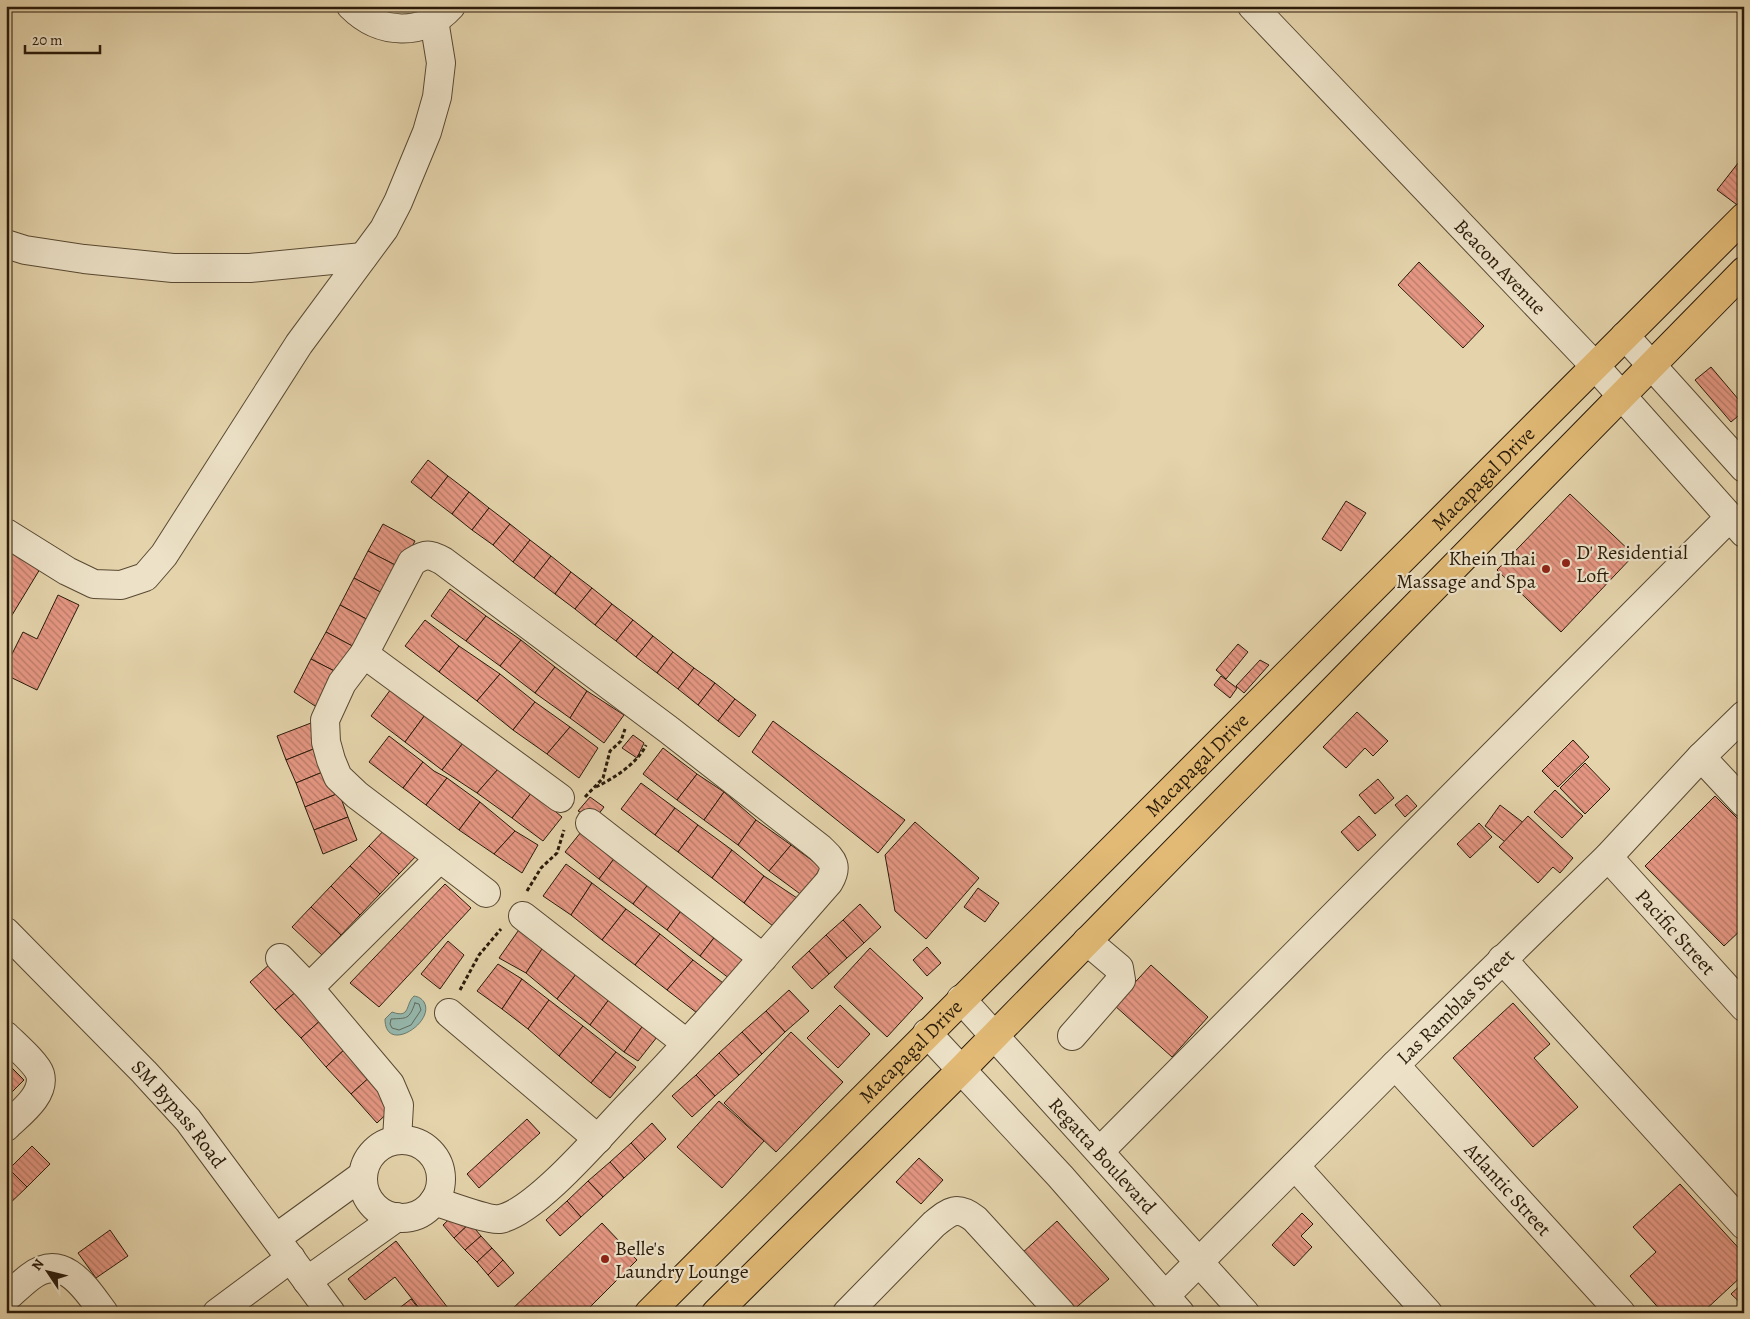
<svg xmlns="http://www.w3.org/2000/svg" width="1750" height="1319" font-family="Alegreya,serif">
<defs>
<pattern id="building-back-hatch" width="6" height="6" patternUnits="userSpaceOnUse" patternTransform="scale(1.25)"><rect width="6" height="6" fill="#e59783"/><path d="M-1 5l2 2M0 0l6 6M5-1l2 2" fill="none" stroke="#ba7a69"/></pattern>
</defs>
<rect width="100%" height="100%" fill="#e4d3ab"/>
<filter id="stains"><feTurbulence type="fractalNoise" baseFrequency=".004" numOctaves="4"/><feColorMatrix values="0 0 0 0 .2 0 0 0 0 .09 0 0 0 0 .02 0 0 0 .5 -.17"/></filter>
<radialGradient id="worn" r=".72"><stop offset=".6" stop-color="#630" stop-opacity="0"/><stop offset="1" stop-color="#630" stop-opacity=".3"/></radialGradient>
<path fill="#95b7ac" stroke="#6a796b" d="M 414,996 C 419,997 421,998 424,1002 C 436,1022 385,1055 385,1019 L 392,1012 C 411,1019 405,1004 414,996 Z"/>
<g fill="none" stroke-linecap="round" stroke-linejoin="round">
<path stroke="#60695b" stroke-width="1" d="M 415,1003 L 419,1004 L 421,1010 L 411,1025 L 399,1030 L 392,1028 L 390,1024 L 391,1019 C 407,1018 409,1020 415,1003 Z"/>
</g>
<g fill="url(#building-back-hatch)" stroke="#2a1b0a">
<polygon points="1742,158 1744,160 1744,210 1717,190"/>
<polygon points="1419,262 1484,326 1463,348 1398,285"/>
<polygon points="1711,367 1744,406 1744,411 1731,422 1695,380"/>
<polygon points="428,460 448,476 431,498 411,482"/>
<polygon points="448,476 469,492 452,514 431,498"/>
<polygon points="469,492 489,508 472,530 452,514"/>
<polygon points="1570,494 1634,555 1561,632 1497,570"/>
<polygon points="1346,501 1366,513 1341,551 1322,539"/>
<polygon points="489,508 510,524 493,545 472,530"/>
<polygon points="383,524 415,541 401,568 368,551"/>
<polygon points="510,524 530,540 513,562 493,545"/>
<polygon points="530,540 551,556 534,578 513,562"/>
<polygon points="6,549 40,569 6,625"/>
<polygon points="368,551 401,568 386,595 354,578"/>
<polygon points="551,556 571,572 555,594 534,578"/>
<polygon points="571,572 592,588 575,609 555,594"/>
<polygon points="354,578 386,595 372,622 340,605"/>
<polygon points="592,588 612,604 595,625 575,609"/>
<polygon points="450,589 486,616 466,641 431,616"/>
<polygon points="58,595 79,605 37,690 6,675 6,666 23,632 37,639"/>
<polygon points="612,604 633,620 616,641 595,625"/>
<polygon points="340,605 372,622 358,649 326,632"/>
<polygon points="486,616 521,640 500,666 466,641"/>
<polygon points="425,620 459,646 439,672 405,646"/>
<polygon points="633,620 653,636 636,657 616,641"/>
<polygon points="326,632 358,649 344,676 311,659"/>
<polygon points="653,636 673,652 657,673 636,657"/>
<polygon points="521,640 555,667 535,693 500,666"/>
<polygon points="1238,644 1248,652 1226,679 1216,670"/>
<polygon points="459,646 500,674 477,701 439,672"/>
<polygon points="673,652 694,668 678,689 657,673"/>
<polygon points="311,659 344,676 321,710 294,692"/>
<polygon points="1260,660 1269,665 1244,693 1236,686"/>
<polygon points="555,667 587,691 570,718 535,693"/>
<polygon points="694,668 715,683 698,705 678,689"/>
<polygon points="500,674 535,702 513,730 477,701"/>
<polygon points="1221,676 1237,688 1230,698 1214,685"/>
<polygon points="715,683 735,699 718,721 698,705"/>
<polygon points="391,689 425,715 405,742 371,716"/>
<polygon points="587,691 624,715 604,743 570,718"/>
<polygon points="735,699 756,715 739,737 718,721"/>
<polygon points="535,702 570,727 547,754 513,730"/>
<polygon points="1357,712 1388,741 1373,756 1365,748 1346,768 1323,747"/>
<polygon points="425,715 463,743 442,770 405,742"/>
<polygon points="773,721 905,820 878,853 752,752"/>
<polygon points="311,723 321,746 286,760 277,736"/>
<polygon points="570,727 598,748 579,778 547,754"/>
<polygon points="633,735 644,743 637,758 622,748"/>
<polygon points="389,736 423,762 403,788 369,762"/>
<polygon points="1573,740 1589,757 1558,787 1542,771"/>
<polygon points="463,743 499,768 477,793 442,770"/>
<polygon points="321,746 330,769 296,783 286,760"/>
<polygon points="663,748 697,774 677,800 643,774"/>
<polygon points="423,762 434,771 447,778 426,805 403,788"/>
<polygon points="1585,763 1610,789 1585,814 1560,788"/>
<polygon points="499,768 532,792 512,818 477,793"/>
<polygon points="330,769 339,793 305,807 296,783"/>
<polygon points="697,774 724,792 704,820 677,800"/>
<polygon points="447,778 480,802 459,830 426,805"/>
<polygon points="1378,779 1394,798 1375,814 1359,795"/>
<polygon points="641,783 675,808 655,835 621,809"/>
<polygon points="1555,790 1583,816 1562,838 1534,812"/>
<polygon points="532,792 562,817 543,841 512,818"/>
<polygon points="724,792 756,820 738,845 704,820"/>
<polygon points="339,793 348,817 314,830 305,807"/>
<polygon points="1407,795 1417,806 1405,817 1395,805"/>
<polygon points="1715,796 1744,825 1744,927 1724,946 1645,866"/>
<polygon points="590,797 604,807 595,819 578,811"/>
<polygon points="480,802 515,831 494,854 459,830"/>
<polygon points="1500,805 1525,824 1509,845 1485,826"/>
<polygon points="675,808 698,825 678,852 655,835"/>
<polygon points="1359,816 1376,835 1358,851 1341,832"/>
<polygon points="1528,816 1573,858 1560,873 1553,867 1538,883 1499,847"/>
<polygon points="348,817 357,840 323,854 314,830"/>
<polygon points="756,820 791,845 769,871 738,845"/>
<polygon points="915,822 979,878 926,939 895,911 885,855"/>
<polygon points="1479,823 1492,837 1470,858 1457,844"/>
<polygon points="389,825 418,854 399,874 369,846"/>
<polygon points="698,825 732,850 712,878 678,852"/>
<polygon points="585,827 619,852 599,879 565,852"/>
<polygon points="515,831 538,845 522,873 494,854"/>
<polygon points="791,845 821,867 803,896 769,871"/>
<polygon points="369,846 399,874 380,894 350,866"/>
<polygon points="732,850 764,876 744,903 712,878"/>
<polygon points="619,852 653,878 633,904 599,879"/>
<polygon points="566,864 592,883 571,915 543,896"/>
<polygon points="350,866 380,894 360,915 331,886"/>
<polygon points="764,876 797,898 778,930 744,903"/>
<polygon points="653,878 686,904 667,930 633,904"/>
<polygon points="592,883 626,909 602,940 571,915"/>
<polygon points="445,884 471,908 379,1007 350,983"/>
<polygon points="331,886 360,915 341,935 311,907"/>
<polygon points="978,888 999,903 985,922 964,907"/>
<polygon points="686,904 720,930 700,956 667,930"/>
<polygon points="860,904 881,927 864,943 843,920"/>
<polygon points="311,907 341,935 322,955 292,927"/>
<polygon points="626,909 660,934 635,965 602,940"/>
<polygon points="843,920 864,943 847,958 826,935"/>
<polygon points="523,924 546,943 526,973 499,958"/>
<polygon points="720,930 754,955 734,982 700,956"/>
<polygon points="660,934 693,960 667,990 635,965"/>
<polygon points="826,935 847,958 829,974 809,951"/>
<polygon points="448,941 464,955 440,989 421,974"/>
<polygon points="546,943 580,969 557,999 526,973"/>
<polygon points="927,947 941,963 927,976 913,960"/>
<polygon points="870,948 923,998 887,1037 834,987"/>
<polygon points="809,951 829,974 812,989 792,967"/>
<polygon points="693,960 727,986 701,1016 667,990"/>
<polygon points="271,963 297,991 275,1010 250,982"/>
<polygon points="498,964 522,979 502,1009 477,991"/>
<polygon points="1151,965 1208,1017 1172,1057 1114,1005"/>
<polygon points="580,969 613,994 590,1025 557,999"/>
<polygon points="522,979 549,1000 528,1029 502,1009"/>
<polygon points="789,990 809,1011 785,1032 766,1011"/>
<polygon points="297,991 322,1019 301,1038 275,1010"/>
<polygon points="613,994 647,1020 624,1052 590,1025"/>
<polygon points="549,1000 583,1026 559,1056 528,1029"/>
<polygon points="1513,1003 1550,1044 1534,1058 1578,1107 1533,1147 1453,1058"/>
<polygon points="840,1005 870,1034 838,1068 807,1038"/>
<polygon points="766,1011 785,1032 762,1054 742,1032"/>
<polygon points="322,1019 347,1047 326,1067 301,1038"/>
<polygon points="647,1020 661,1032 638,1061 624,1052"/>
<polygon points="583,1026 616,1052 591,1083 559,1056"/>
<polygon points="742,1032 762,1054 739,1075 719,1053"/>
<polygon points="791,1032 843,1082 776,1152 724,1103"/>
<polygon points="347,1047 372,1075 351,1094 326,1067"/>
<polygon points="616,1052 636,1067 610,1098 591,1083"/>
<polygon points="719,1053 739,1075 715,1096 696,1075"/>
<polygon points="6,1062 24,1080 6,1098"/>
<polygon points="372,1075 398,1103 377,1123 351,1094"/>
<polygon points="696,1075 715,1096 692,1117 672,1096"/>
<polygon points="719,1101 764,1141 722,1188 677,1147"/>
<polygon points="527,1119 540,1133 479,1188 467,1174"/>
<polygon points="652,1123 666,1139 645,1159 631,1143"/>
<polygon points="631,1143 645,1159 624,1178 610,1162"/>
<polygon points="32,1146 50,1164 27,1187 9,1169"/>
<polygon points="919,1158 943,1180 921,1204 896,1182"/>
<polygon points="610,1162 624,1178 603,1197 588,1181"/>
<polygon points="9,1169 27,1187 6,1207 6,1172"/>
<polygon points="588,1181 603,1197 581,1217 567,1201"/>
<polygon points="1680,1184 1744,1254 1744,1274 1702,1313 1663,1313 1630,1276 1656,1252 1633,1227"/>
<polygon points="567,1201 581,1217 560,1236 546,1220"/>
<polygon points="458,1211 470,1223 454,1238 443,1225"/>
<polygon points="1302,1213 1313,1224 1301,1236 1312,1247 1294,1266 1272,1245"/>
<polygon points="1057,1221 1109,1279 1071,1312 1021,1254"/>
<polygon points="470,1223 481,1236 465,1250 454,1238"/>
<polygon points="602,1223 637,1260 584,1313 508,1313"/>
<polygon points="110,1230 128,1256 96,1278 78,1253"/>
<polygon points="481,1236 492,1248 477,1262 465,1250"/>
<polygon points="396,1241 448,1308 441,1313 423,1313 395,1277 365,1300 348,1279"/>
<polygon points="492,1248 503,1260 488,1275 477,1262"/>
<polygon points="503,1260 514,1273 498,1287 488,1275"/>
<polygon points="1744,1282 1744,1306 1731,1294"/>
<polygon points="411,1299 422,1313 393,1313"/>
</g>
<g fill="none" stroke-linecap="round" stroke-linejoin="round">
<defs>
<g id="minor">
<path d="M 351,6 C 380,35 423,37 451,6"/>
<path id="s1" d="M 1252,6 L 1595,366 L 1744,533"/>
<polyline points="6,244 25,250 84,259 173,268 250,268 363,257"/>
<polyline points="1625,336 1744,468"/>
<polyline points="6,533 67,571 94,584 121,585 145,577 164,555 299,344 384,229 398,202 427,132 437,97 441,63 434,20"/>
<polyline points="364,654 560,798"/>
<polyline points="1701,757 1744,803"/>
<polyline points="590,823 763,958"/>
<path id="s2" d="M 1608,857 L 1744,1007"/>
<polyline points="440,858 486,893"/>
<polyline points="523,916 686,1043"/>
<path id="s3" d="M 6,932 L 144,1072 L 188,1120 L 331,1313"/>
<polyline points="280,958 309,988"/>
<polyline points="1502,959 1744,1225"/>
<path id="s4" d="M 961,999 L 1245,1313"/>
<polyline points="449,1013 598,1139"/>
<polyline points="927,1033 1060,1176 1180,1313"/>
<path d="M 6,1036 C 14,1044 37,1064 40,1074 C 46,1095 19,1114 6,1127"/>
<polyline points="1072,1036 1121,980 1119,968 1087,941"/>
<path id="s5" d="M 1395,1065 L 1621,1313"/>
<path d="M 397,1140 L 399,1105 L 390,1084 L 309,988 L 440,858 L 357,795 L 338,777 L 331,760 L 326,742 L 325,720 L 342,683 L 364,654 L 412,562 C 426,553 430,554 443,561 L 669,730 L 820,848 C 832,860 839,865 829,882 C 763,957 699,1034 629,1105 C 602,1133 536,1212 500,1219 C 489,1221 447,1205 434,1201"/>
<circle cx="402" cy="1179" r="39"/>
<polyline points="1100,1151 1730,517"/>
<polyline points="1295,1166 1428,1313"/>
<polyline points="276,1238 363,1175"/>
<polyline points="307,1281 397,1217"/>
<path id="s6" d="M 1165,1296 L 1395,1065 L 1608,857 L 1701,757 L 1744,715"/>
<path d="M 6,1298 C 14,1291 22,1283 30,1277 C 64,1251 86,1289 104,1313"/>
<polyline points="217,1313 291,1258"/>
<path d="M 847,1313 L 934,1224 C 950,1211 957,1205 975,1219 L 1061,1313"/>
</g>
<g id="major">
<path id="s7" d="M 649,1313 L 1744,217"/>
<polyline points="716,1313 961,1070 1744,271"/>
</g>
</defs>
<use href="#minor" stroke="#584932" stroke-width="30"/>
<use href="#major" stroke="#2a1b0a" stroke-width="30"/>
<g stroke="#2a1b0a" stroke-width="3" stroke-dasharray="4 2.5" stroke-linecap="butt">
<path d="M 596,787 C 614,778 637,764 646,745"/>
<polyline points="585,797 603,778 610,751 621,741 625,729"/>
<polyline points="527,891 541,868 557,853 564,830"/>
<polyline points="460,990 479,955 501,929"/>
</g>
<use href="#minor" stroke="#ede2c8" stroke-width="28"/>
<use href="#major" stroke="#e2ba76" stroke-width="28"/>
</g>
<g fill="#8f2418" stroke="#ede2c8" stroke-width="2">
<circle cx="1566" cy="563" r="5"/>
<circle cx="1546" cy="569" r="5"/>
<circle cx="605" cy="1259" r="5"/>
</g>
<g text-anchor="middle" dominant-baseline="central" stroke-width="4.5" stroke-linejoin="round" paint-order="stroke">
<g font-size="20" fill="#2a1b0a" stroke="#ede2c8">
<text stroke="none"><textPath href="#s1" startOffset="360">Beacon Avenue</textPath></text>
<text stroke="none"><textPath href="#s7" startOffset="1180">Macapagal Drive</textPath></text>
<text stroke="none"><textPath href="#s7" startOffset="775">Macapagal Drive</textPath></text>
<text stroke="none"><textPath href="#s2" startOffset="101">Pacific Street</textPath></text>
<text stroke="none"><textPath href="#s6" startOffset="410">Las Ramblas Street</textPath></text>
<text stroke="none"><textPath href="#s7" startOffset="370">Macapagal Drive</textPath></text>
<text stroke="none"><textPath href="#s3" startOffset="251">SM Bypass Road</textPath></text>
<text stroke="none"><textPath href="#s4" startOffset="211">Regatta Boulevard</textPath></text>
<text stroke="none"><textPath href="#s5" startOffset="168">Atlantic Street</textPath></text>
</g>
<g font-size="20" fill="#2a1b0a" stroke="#ede2c8" text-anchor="start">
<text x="1576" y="552">D' Residential<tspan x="1576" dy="23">Loft</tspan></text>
<text x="1536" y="558" text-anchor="end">Khein Thai<tspan x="1536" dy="23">Massage and Spa</tspan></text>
<text x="615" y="1248">Belle's<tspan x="615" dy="23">Laundry Lounge</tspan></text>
</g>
</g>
<rect width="1750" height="1319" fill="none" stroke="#e4d3ab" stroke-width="25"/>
<rect x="8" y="8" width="1735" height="1304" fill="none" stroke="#2a1b0a" stroke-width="2.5"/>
<rect x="12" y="12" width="1725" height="1294" fill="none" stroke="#2a1b0a"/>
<g transform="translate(48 1272) rotate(305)" stroke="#ede2c8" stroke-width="4" paint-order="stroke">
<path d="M0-4L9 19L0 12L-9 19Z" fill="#2a1b0a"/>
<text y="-8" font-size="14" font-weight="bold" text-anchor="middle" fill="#2a1b0a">N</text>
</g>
<path d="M25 45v8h75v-8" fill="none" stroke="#2a1b0a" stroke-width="2.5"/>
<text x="32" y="45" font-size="15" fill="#2a1b0a" stroke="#ede2c8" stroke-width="4" paint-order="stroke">20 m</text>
<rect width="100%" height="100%" filter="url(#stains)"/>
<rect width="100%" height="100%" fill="url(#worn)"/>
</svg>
